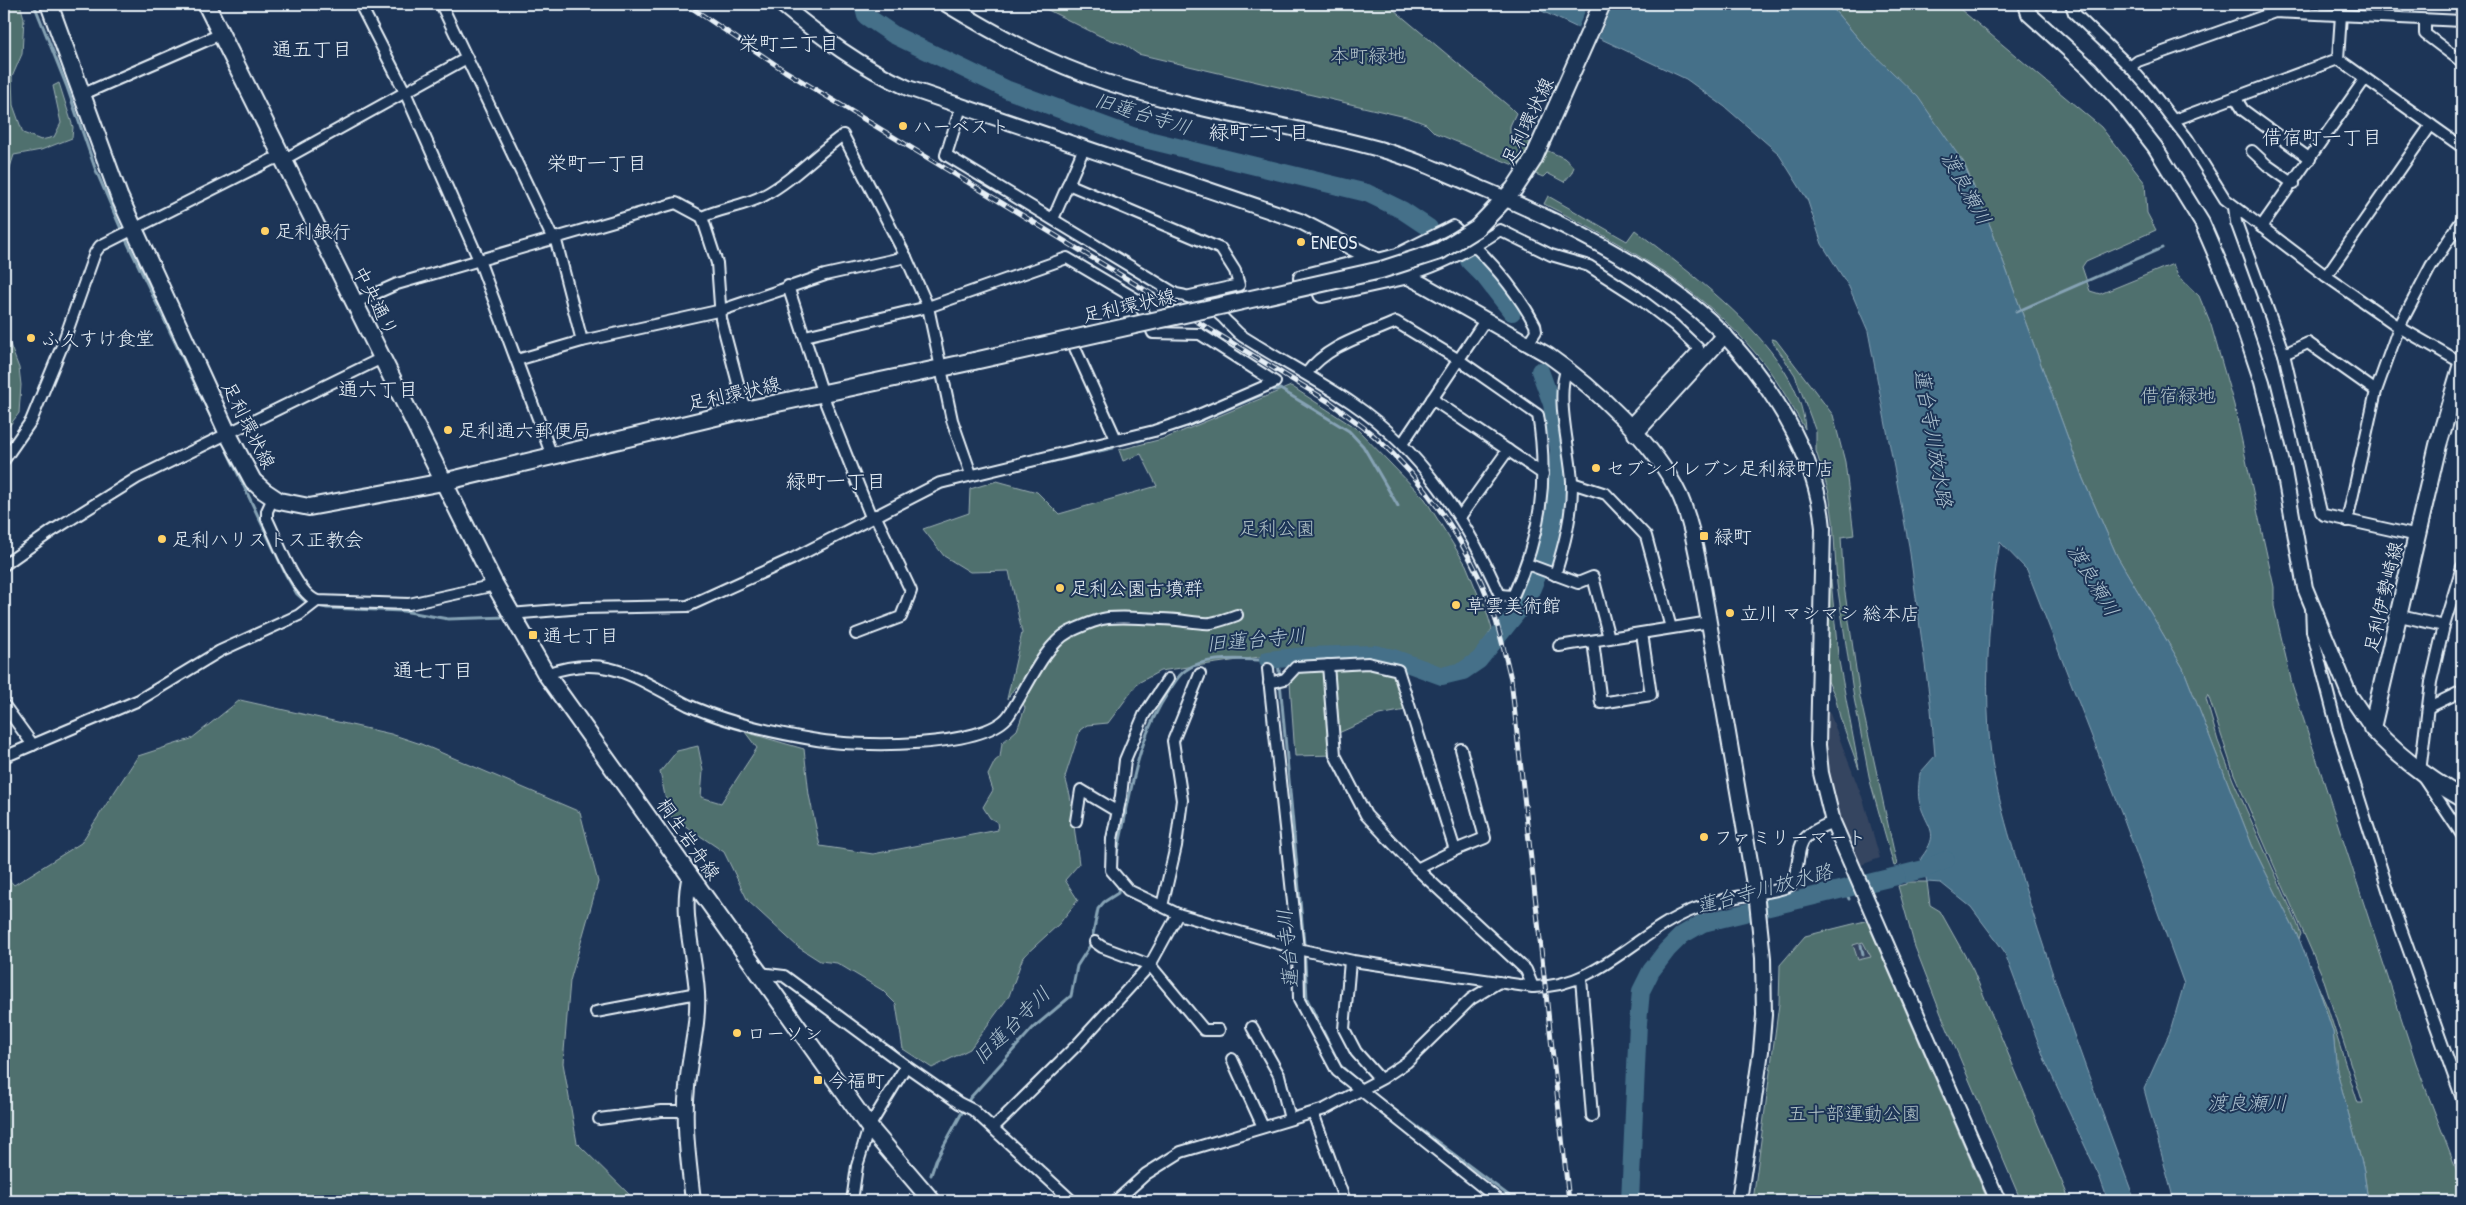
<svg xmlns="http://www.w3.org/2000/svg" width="2466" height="1205" font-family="'Patrick Hand','Klee One',sans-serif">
<rect width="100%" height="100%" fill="#1d3557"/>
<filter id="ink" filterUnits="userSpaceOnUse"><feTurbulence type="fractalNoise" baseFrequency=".02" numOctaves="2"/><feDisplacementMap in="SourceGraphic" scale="10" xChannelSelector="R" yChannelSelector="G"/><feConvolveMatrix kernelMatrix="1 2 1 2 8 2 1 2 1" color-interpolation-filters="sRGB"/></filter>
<g filter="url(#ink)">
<g fill="#344460">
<polygon points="1825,706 1827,706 1864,802 1880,858 1858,866 1843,835 1829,786 1826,758"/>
<polygon points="1863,942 1872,957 1858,960 1853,945"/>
</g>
<g fill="#506f6e" stroke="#9cb0b3" fill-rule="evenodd">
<polygon points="4,4 20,4 24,18 22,54 12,77 13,105 23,133 41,140 54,137 61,123 53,86 59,83 73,127 72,138 41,150 14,155 4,186"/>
<polygon points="1036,4 1387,4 1511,108 1516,113 1510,126 1510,134 1564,158 1574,167 1571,174 1564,182 1547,173 1543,177 1435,133 1426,124 1410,118 1138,54 1125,45 1100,36"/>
<polygon points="1829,4 1954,4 2101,127 2145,183 2147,213 2156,230 2086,261 2082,267 2090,291 2100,294 2173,264 2178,276 2199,296 2211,325 2234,405 2274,587 2274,606 2292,684 2416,1063 2462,1184 2462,1201 2368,1201 2364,1171 2337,1071 2333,1032 2318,986 2328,1009 2358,1103 2363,1103 2322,975 2234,774 2208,695 2206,699 2218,741 2233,780 2297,923 2301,934 2299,939 2252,845 2183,668 2117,556 2083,479 1991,228 1963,161"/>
<path d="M 1548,196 L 1627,241 L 1635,230 C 1691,274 1801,351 1805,429 C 1790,403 1776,377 1757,355 C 1702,288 1620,242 1544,204 Z"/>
<polygon points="4,329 19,368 21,385 19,413 4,433"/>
<polygon points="1771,339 1776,340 1833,415 1845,462 1854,535 1841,537 1844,586 1860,697 1897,865 1894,866 1870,781 1854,698 1837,584 1833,521 1829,493 1816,451 1816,432 1795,375"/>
<path d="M 1291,386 L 1357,429 L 1425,499 L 1466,565 L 1482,604 L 1484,603 L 1492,629 C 1458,684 1440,670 1387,652 L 1411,709 L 1379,715 L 1334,735 L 1335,755 L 1295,756 L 1288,653 L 1160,671 L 1138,683 L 1108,723 L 1087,725 L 1080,730 L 1065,777 L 1070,795 L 1079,864 L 1065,880 L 1078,900 L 1059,924 L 1023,957 L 1009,996 L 970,1049 L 932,1068 L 903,1049 L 896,1004 L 882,990 L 837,963 L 820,961 L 798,947 L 748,901 L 724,852 L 669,815 L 660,772 L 677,751 L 698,746 L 703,771 L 701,797 L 721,803 L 757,748 L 745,732 L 804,749 L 809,795 L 820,846 L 873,854 L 998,830 L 997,822 L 990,818 L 983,807 L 993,790 L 988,775 L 995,761 L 1000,757 L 1002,743 L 1017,730 L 1025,708 L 1016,686 L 1007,699 L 1022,633 L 1009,571 L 970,572 L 944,556 L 923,529 L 969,513 L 970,489 L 997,481 L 1037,492 L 1059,514 L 1157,486 L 1141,454 L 1123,461 L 1119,450 L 1166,438 Z"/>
<polygon points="1828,580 1831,580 1838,656 1859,769 1840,717 1835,696 1825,675"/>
<polygon points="240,700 391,734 421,744 580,812 598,882 570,981 563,1063 577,1143 636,1201 4,1201 4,874 14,885 81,843 138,756 191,739"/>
<polygon points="1906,882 1927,882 1930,905 1940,911 1973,970 2070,1201 2021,1201 1941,1014 1915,947 1898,886 1906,884"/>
<path d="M 1865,921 L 1867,922 L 1988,1201 L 1753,1201 L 1779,1004 L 1780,965 L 1805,936 ZM 1863,942 L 1871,957 L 1858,960 L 1853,945 Z"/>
</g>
<path fill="#446f89" stroke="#86a3b5" d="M 1527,4 L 1829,4 L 1864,45 L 1918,97 L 1963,162 L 1991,228 L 2083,479 L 2117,556 L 2183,668 L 2252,845 L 2299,939 L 2318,986 L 2333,1032 L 2337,1071 L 2364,1171 L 2368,1201 L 2174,1201 L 2144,1089 L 2170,1032 L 2184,984 L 2122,814 L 2027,570 L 2000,542 C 1989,604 1985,670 1989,733 C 1992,785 2011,841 2026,891 C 2058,996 2097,1098 2135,1201 L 2108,1201 L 2100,1178 L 2046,1063 L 2004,951 L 1971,907 L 1941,883 L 1927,882 L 1921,858 C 1941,832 1928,830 1920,804 C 1917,795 1919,782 1920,773 L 1935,756 L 1931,709 L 1909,546 L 1868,331 L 1849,287 L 1822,244 L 1807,199 L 1778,153 L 1725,107 L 1686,79 Z"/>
<polygon fill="#1d3557" points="1588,4 1613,4 1598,39 1577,30"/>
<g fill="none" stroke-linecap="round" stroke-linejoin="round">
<g stroke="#86a3b5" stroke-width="3">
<polyline points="34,4 67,87 95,168 121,229 217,430"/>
<polyline points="2016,312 2162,248"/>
<polyline points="1274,390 1280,389 1349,431 1363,446 1398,506"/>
<polyline points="221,438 286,575 297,594 308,604"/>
<polyline points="1138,441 1187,426 1261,395"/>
<polyline points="1010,471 1113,448"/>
<polyline points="922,498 948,485"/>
<polyline points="795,563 845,537"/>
<polyline points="314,605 327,608 403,611 448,619 507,617"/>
<polyline points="695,608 749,584"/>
<polyline points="1278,660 1304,944 1307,999 1340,1065 1360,1083"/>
<path d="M 1116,857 C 1131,799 1134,743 1169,691 C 1174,684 1178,675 1186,670 C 1206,655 1244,660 1268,660"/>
<polyline points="1845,889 1849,899"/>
<polyline points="1861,945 1863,954"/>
<polyline points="1387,1104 1516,1201"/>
<polyline points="931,1175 936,1160 970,1098 1033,1028 1071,996 1077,966 1091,944 1098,909 1104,902 1118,893 1119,884"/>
</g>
<g stroke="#446f89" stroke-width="18">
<polyline points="863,4 866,16 894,35 1008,90 1132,136 1367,193 1402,210 1429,228"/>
<polyline points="1469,261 1485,277 1512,312"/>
<polyline points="1268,660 1306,656 1375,654 1393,658 1442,676 1463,671 1479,660 1527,600 1545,556 1555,510 1559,450 1552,404 1540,371"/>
<polyline points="1904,874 1924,869 1946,860"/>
<polyline points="1630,1201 1638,1023 1641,991 1651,971 1667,950 1682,935 1703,923 1897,876"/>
</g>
<defs>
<g id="minor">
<polyline points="360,4 405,92 479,260 552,456"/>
<polyline points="441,4 552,237"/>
<polyline points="2071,4 2074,13 2130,67 2150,90 2187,138 2225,199 2326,276 2399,327 2462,363"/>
<polyline points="2341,15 2338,59 2462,147"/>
<polyline points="2425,20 2425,34 2462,62"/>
<polyline points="2130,67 2138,61 2275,12 2462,21"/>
<polyline points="81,95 221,34"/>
<polyline points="2235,97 2243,110 2310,159"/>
<path d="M 961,107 L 946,155 L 1176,294 C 1195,297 1215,308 1228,323 C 1233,327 1236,332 1242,336 C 1278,359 1316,379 1352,403 C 1422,451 1466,519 1500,595 L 1513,596 C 1540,537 1549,480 1538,415 L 1459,360 L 1396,322 C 1364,336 1327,345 1306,374"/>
<polyline points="2174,120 2338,59"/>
<polyline points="2252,151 2267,165 2294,184"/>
<polyline points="1068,184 1221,249 1235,271 1239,285 1190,296"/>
<polyline points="2234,207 2236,222 2284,354 2321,512 2324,515 2418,536"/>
<polyline points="702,217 717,263 721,319 745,410"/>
<polyline points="1053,219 1084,148"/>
<polyline points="2261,227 2365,79"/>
<polyline points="555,237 582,341"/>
<path d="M 1374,260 L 1397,254 L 1453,226 C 1486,255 1515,287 1535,325 L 1536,331 L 1529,342"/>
<path d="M 1404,276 C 1439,267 1470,250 1500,230 L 1551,255 L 1589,266 L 1636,296 L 1674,325 L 1698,348 L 1696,353 L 1628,426"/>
<polyline points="2326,276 2431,125"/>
<polyline points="788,286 826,404 871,517"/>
<path d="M 354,303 L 397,284 L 676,203 L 702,217 C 722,208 744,206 763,196 C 793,180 816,154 843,135 L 906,257 L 928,307 L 952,420 L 971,474"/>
<polyline points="1075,348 1116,439"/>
<polyline points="2284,354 2308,343 2376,391"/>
<polyline points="517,360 582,341 722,310 825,275 906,257"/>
<polyline points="1432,399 1543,474"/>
<polyline points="1402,444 1486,319"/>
<polyline points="4,460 31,421 62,346 95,253 100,246 271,160 290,156 467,58"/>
<polyline points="1572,483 1606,494 1646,536 1671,628"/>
<path d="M 273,498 L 267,511 L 267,519 C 278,541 295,592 317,601 L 409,604 L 495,585"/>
<polyline points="1460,517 1508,450"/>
<polyline points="2347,521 2376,391 2399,327 2431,266 2462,220"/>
<polyline points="1527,564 1578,583 1593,577 1609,638"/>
<polyline points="4,565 52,531 137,478 382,358"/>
<polyline points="2462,567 2444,626 2431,682 2420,772 2462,835"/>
<path d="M 1555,575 C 1564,546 1573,513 1572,481 C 1570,449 1555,396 1567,368"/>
<polyline points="2311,605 2312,631 2337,728 2395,912 2462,1099"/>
<polyline points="510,614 583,608 688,606 792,559 940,483 1154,431 1187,420 1275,382 1200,334 1153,333 1138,300 1067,258 928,307 805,336"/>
<polyline points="2400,616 2444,626"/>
<polyline points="856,634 901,617 911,591 875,515"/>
<polyline points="1593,641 1601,703 1651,695 1642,633"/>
<polyline points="1559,646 1710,622"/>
<polyline points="1328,665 1335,755 1366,815 1417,869 1526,970 1533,987"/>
<polyline points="1268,669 1298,949 1299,1000 1337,1071 1500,1201"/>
<path d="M 546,674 C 608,652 636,679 688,705 C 728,723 774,733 817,740 C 856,747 985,749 1009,715 C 1025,692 1044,645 1069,632 C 1080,627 1097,619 1108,618 C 1129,616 1157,619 1177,620 C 1188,621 1201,624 1211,623 C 1220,621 1229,618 1237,615"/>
<path d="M 1168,679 L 1144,715 L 1125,760 L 1121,796 L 1112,839 L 1111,870 L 1128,890 L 1178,914 L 1298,949 L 1353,961 L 1533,987 C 1601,987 1636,931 1695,909 C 1713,902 1734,897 1754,894 C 1766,892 1780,891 1791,885 C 1807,850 1786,840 1833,822"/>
<polyline points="1269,683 1285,679 1296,667 1368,663 1398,670 1455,850 1417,869"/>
<polyline points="4,705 33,745"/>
<polyline points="2429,707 2462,691"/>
<polyline points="4,757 139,700 220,651 299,615 317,601"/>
<polyline points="1076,821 1081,790 1118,812"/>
<polyline points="1455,850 1485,838 1461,749"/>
<polyline points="1162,906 1176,846 1182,800 1173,741 1200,674"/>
<polyline points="1095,942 1102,947 1150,965 1204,1030 1219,1030"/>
<polyline points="1350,961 1344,1029 1356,1052 1380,1079"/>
<polyline points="759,973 784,976 906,1066 959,1103 973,1110 1072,1201"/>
<polyline points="1581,978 1592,1116"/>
<polyline points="596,1012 697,993"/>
<polyline points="1252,1027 1279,1075 1290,1119"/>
<polyline points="1232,1059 1263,1127"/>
<polyline points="1313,1113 1345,1201"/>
<polyline points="599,1119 661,1111 685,1111"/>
<polyline points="994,1127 1076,1046 1150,965 1178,914"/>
<polyline points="852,1201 857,1166 869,1127 906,1066"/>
<polyline points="1116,1201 1146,1174 1181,1152 1325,1109 1383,1078 1407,1062 1471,999 1499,982"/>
</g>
<g id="tertiary">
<path d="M 781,4 C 821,37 861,67 908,88 L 1300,221 L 1424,285 L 1548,355 C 1595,388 1655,443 1680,496 C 1690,519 1695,545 1700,570 L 1757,902 L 1763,958 L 1764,1015 L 1761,1051 L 1739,1201"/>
<path d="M 946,4 C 997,35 1048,63 1106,82 C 1195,111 1288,124 1379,149 C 1415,159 1450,175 1485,190 C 1561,222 1647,264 1709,320 C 1735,344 1758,373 1777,403 C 1802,442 1819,482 1823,528 L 1818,745 L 1821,773 L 1833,822 L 1998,1201"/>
<polyline points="2026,4 2029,14 2090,69 2120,102 2155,147 2202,223 2231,290 2262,382 2284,471 2305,588 2349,694 2372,728"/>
<polyline points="1635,434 1725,335"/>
<path d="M 690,876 C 680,914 695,955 697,993 C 699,1026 689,1056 687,1087 C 683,1126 689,1163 693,1201"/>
</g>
<g id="primary">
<polyline points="49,4 119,196 228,434 253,481 264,491 279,501 309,507 375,495 443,482 745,410 974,361"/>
<polyline points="206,4 495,585 546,674 563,698 869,1127 932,1201"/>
<polyline points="1477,228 1514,189 1533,160 1602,4"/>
<polyline points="1302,278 1374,260"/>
<polyline points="1322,294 1404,276"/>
<path d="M 2462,364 L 2438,445 L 2372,728 C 2399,757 2428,779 2462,798"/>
</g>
</defs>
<use href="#minor" stroke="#e8f1f8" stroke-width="14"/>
<use href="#tertiary" stroke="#e8f1f8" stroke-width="18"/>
<use href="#primary" stroke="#e8f1f8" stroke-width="20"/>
<use href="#minor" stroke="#1d3557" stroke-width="10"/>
<use href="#tertiary" stroke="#1d3557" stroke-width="14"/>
<use href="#primary" stroke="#1d3557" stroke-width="16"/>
<defs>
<path id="rail" d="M 686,4 L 785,71 L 1331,403 C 1345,414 1360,424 1373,435 C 1424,480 1468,543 1491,606 C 1500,630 1505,655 1511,679 L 1569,1201"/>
</defs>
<use href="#rail" stroke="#e8f1f8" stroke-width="5"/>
<use href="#rail" stroke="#1d3557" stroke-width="3" stroke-dasharray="9" stroke-linecap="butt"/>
<defs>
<polyline id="primary-bridge" points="974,361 1381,270 1440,251 1477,228"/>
</defs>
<use href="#primary-bridge" stroke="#e8f1f8" stroke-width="20" stroke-linecap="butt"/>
<use href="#primary-bridge" stroke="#1d3557" stroke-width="16"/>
</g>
</g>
<g fill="#ffd166" stroke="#1d3557" stroke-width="2">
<circle cx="903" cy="126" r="5"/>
<circle cx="265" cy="231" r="5"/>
<circle cx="1301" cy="242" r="5"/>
<circle cx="31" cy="338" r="5"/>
<circle cx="448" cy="430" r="5"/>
<circle cx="1596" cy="468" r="5"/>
<rect x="1699" y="531" width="10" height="10" rx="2.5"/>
<circle cx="162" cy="539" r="5"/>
<circle cx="1060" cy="588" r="5"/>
<circle cx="1456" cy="605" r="5"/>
<circle cx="1730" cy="613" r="5"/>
<rect x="528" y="630" width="10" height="10" rx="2.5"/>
<circle cx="1704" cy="837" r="5"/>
<circle cx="737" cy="1033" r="5"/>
<rect x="813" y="1075" width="10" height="10" rx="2.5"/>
</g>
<g text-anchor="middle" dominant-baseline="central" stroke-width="4" stroke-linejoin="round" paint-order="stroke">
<g font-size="19" fill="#b3c4c8" stroke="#1d3557">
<text x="1368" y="55">本町緑地</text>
<text x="2178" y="395">借宿緑地</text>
<text x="1277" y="528">足利公園</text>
<text x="1854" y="1113">五十部運動公園</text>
</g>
<g font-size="19" fill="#e8f1f8" stroke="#1d3557">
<text transform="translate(1527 121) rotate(-64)">足利環状線</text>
<text transform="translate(376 301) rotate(63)">中央通り</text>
<text transform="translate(1129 305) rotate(-13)">足利環状線</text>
<text transform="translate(734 393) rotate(-13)">足利環状線</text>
<text transform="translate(249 425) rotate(63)">足利環状線</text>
<text transform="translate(2383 597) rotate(-77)">足利伊勢崎線</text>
<text transform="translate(689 839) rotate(55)">桐生岩舟線</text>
</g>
<g font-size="19" fill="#e8f1f8" stroke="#1d3557" text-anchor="start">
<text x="913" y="126">ハーベスト</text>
<text x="275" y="231">足利銀行</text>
<text x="1311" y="242">ENEOS</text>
<text x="41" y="338">ふ久すけ食堂</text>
<text x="458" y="430">足利通六郵便局</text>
<text x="1606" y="468">セブンイレブン足利緑町店</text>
<text x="1714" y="536">緑町</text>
<text x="172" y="539">足利ハリストス正教会</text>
<text x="1070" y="588">足利公園古墳群</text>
<text x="1466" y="605">草雲美術館</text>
<text x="1740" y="613">立川 マシマシ 総本店</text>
<text x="543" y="635">通七丁目</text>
<text x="1714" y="837">ファミリーマート</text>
<text x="747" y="1033">ローソン</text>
<text x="828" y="1080">今福町</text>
</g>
<g font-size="20" fill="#e8f1f8" stroke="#1d3557">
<text x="789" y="42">栄町二丁目</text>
<text x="312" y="48">通五丁目</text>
<text x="1259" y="131">緑町二丁目</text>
<text x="2322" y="136">借宿町一丁目</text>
<text x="597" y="162">栄町一丁目</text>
<text x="378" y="388">通六丁目</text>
<text x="836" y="480">緑町一丁目</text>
<text x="433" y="669">通七丁目</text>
</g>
<g font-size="20" font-style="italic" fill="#afc4d1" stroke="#1d3557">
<text transform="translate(1143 113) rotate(17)">旧蓮台寺川</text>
<text transform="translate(1967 188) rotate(61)">渡良瀬川</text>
<text transform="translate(1934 438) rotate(80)">蓮台寺川放水路</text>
<text transform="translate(2094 580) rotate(59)">渡良瀬川</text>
<text transform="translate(1256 639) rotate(-5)">旧蓮台寺川</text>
<text transform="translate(1764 888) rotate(-15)">蓮台寺川放水路</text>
<text transform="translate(1287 949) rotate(-95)">蓮台寺川</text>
<text transform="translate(1011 1025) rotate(-45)">旧蓮台寺川</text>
<text x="2247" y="1102">渡良瀬川</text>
</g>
</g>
<rect width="2466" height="1205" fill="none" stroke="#1d3557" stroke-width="20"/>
<rect x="10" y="10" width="2446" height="1185" fill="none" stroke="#e8f1f8" stroke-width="2" filter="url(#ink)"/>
</svg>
